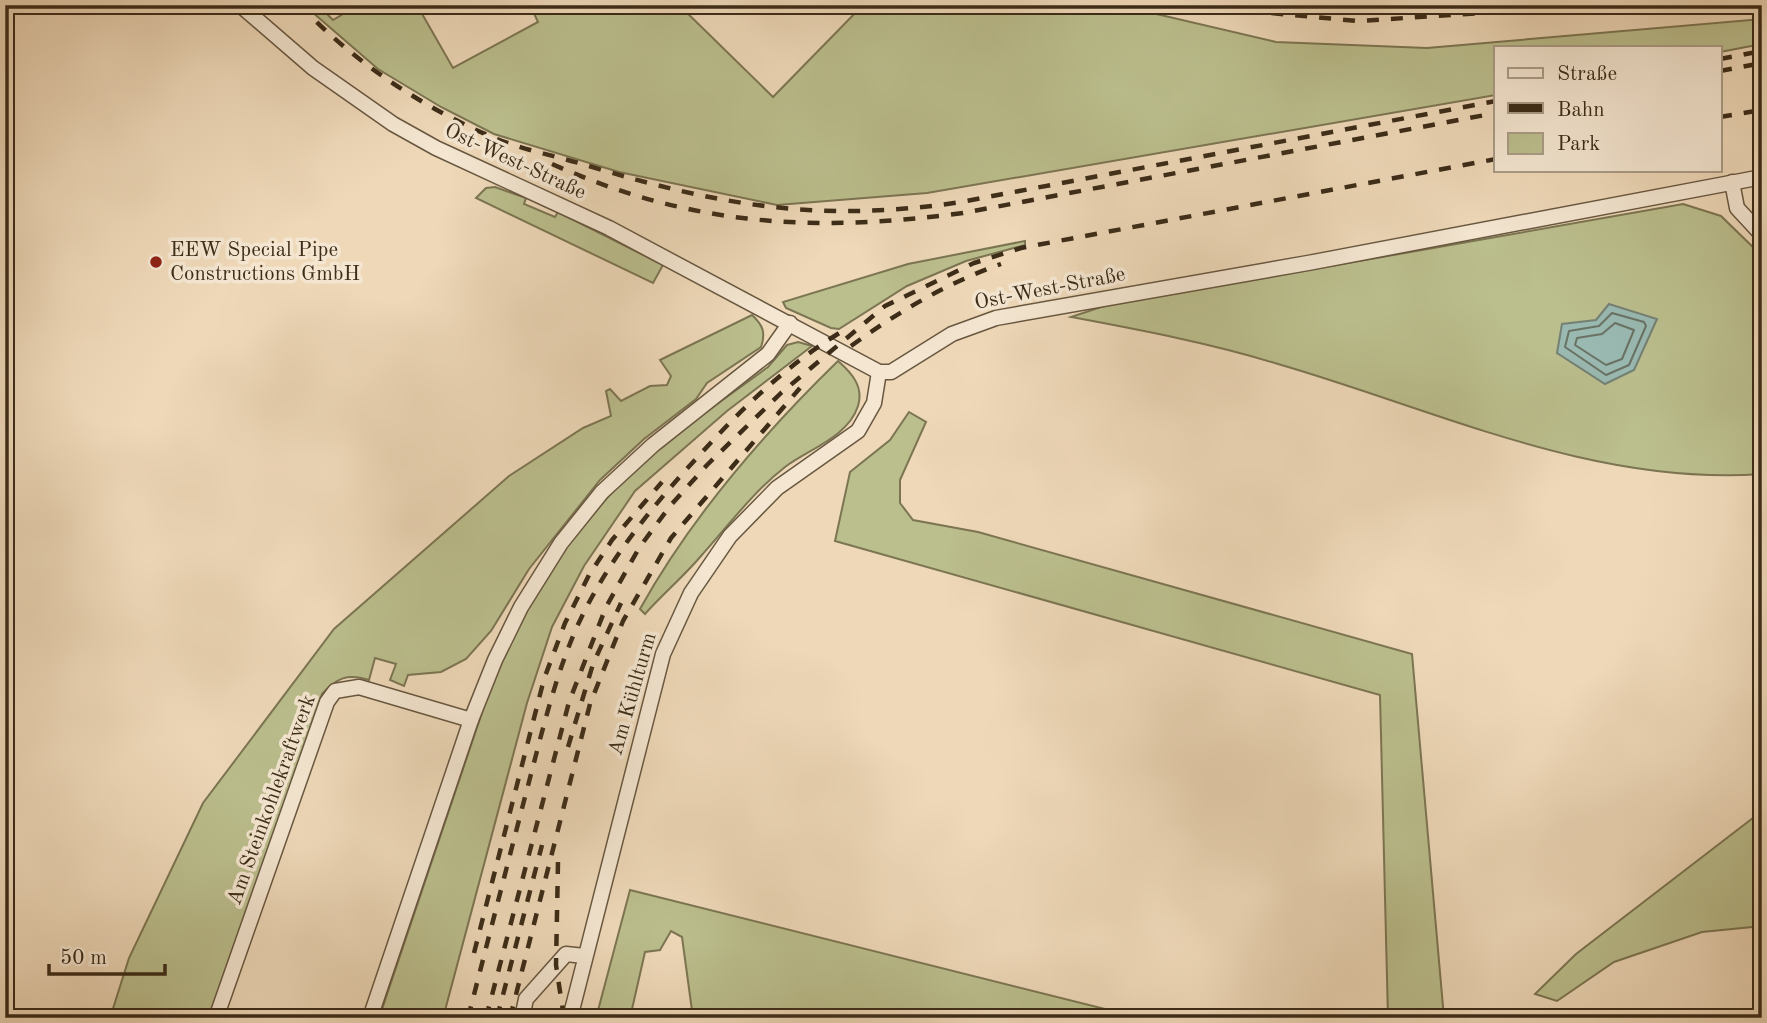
<svg xmlns="http://www.w3.org/2000/svg" width="1767" height="1023" font-family="'Old Standard TT',serif">
<rect width="100%" height="100%" fill="#eed8b8"/>
<filter id="stains"><feTurbulence type="fractalNoise" baseFrequency=".00286" numOctaves="4"/><feColorMatrix values="0 0 0 0 .2 0 0 0 0 .09 0 0 0 0 .02 0 0 0 .5 -.17"/></filter>
<radialGradient id="worn" r=".72"><stop offset=".6" stop-color="#630" stop-opacity="0"/><stop offset="1" stop-color="#630" stop-opacity=".3"/></radialGradient>
<g fill="#bbbe8d" stroke="#7c7552" stroke-width="2">
<polygon points="304,5 318,5 333,20 358,5 417,5 453,68 538,22 530,5 679,5 773,97 863,5 1118,5 1276,42 1427,48 1762,19 1762,44 1720,52 1720,47 1496,47 1496,95 927,193 777,205 619,172 494,134 441,107 378,69"/>
<path d="M 1274,5 L 1492,5 C 1419,12 1347,17 1274,5 Z"/>
<polygon points="495,187 526,198 524,204 555,217 558,212 663,265 653,283 476,198 486,188"/>
<path d="M 1683,204 L 1721,216 L 1762,256 L 1762,474 C 1593,486 1437,410 1278,364 C 1210,343 1140,330 1071,317 L 1104,306 Z"/>
<polygon points="1025,241 1025,245 966,261 907,286 839,329 831,328 786,308 783,302 908,264"/>
<path d="M 752,315 C 763,325 766,333 761,347 L 707,383 L 696,399 L 644,439 L 600,480 L 529,569 L 491,631 L 466,659 L 441,672 L 408,675 L 404,686 L 390,680 L 396,664 L 375,658 L 369,680 C 347,673 337,678 322,694 L 211,1018 L 110,1018 L 129,958 L 203,803 L 334,629 L 509,476 L 583,428 L 611,416 L 606,391 L 610,389 L 621,401 L 650,386 L 667,385 L 671,376 L 660,360 Z"/>
<polygon points="798,342 812,346 727,411 635,491 584,566 552,627 527,703 443,1018 379,1018 493,680 537,589 571,540 619,484 659,446 768,367 787,345"/>
<path d="M 838,361 C 852,373 864,387 858,406 C 848,437 809,449 785,467 C 752,493 729,525 701,556 C 684,576 663,594 645,614 L 640,609 C 691,517 763,434 838,361 Z"/>
<polygon points="909,412 926,422 900,480 900,503 913,520 978,532 1412,654 1444,1018 1388,1018 1380,695 835,541 850,472 890,440"/>
<polygon points="1762,811 1762,926 1702,932 1614,962 1557,1001 1535,994 1576,954"/>
<polygon points="630,890 1141,1018 916,1018 877,1011 863,1018 693,1018 682,937 671,931 660,950 645,952 630,1018 596,1018"/>
</g>
<polygon fill="#99b9b1" stroke="#748174" stroke-width="2" points="1609,304 1657,319 1634,370 1605,384 1557,353 1562,324 1596,320"/>
<g fill="none" stroke-linecap="round" stroke-linejoin="round">
<g stroke="#6a7264" stroke-width="2">
<polygon points="1612,313 1644,322 1646,326 1629,365 1606,375 1565,347 1569,331 1599,326"/>
<polygon points="1615,323 1634,330 1622,359 1606,365 1575,345 1577,338 1602,334"/>
</g>
<defs>
<g id="minor">
<polyline points="240,5 313,68 393,124 436,148 609,228 879,372 891,372 952,334 996,318 1308,263 1762,177"/>
<polyline points="1732,182 1737,208 1762,235"/>
<polyline points="5,1013 8,1018"/>
<polyline points="216,1018 327,702 335,691 359,687 471,720"/>
<polyline points="370,1018 471,720 495,660 521,607 561,543 602,492 653,445 768,354 790,323"/>
<polyline points="522,1018 526,999 566,954 584,956"/>
<polyline points="570,1018 663,654 691,593 730,536 777,488 858,431 874,403 879,372"/>
</g>
</defs>
<use href="#minor" stroke="#685740" stroke-width="17"/>
<use href="#minor" stroke="#f4e6d1" stroke-width="14"/>
<g stroke="#3c2c18" stroke-width="4.5" stroke-dasharray="12 12" stroke-linecap="butt">
<path d="M 300,5 C 352,61 422,107 492,137 C 522,150 557,156 589,166 C 721,206 822,223 961,202 L 1496,101"/>
<polyline points="1224,5 1270,13 1358,21 1608,5"/>
<polyline points="1720,59 1762,51"/>
<polyline points="1720,71 1762,63"/>
<polyline points="1720,117 1762,110"/>
<path d="M 552,164 C 691,226 813,233 963,213 L 1496,113"/>
<path d="M 851,346 C 898,312 947,283 1001,264"/>
<polyline points="568,747 593,664 621,603"/>
<polyline points="558,862 556,965 564,1018"/>
<polyline points="474,953 544,679 565,623 589,575 612,540 662,482"/>
<path d="M 468,1018 C 487,944 506,870 525,797 C 540,741 553,682 576,629 C 607,560 654,504 705,449 C 747,403 792,361 846,329"/>
<polyline points="486,1018 569,702 606,607 639,548 670,506 707,465 781,393 885,306 974,263 1021,248 1496,159"/>
<polyline points="497,1018 542,845"/>
<polyline points="510,1018 590,704 623,621 671,538 800,388"/>
</g>
</g>
<circle fill="#8f2418" stroke="#f4e6d1" stroke-width="2.5" cx="156" cy="262" r="7"/>
<g text-anchor="middle" dominant-baseline="central" stroke-width="7" stroke-linejoin="round" paint-order="stroke">
<g font-size="21" fill="#3c2c18" stroke="#f4e6d1">
<text transform="translate(515 162) rotate(25)">Ost-West-Straße</text>
<text transform="translate(1050 289) rotate(-11)">Ost-West-Straße</text>
<text transform="translate(633 694) rotate(-74)">Am Kühlturm</text>
<text transform="translate(272 800) rotate(-70)">Am Steinkohlekraftwerk</text>
</g>
<g font-size="21" fill="#3c2c18" stroke="#f4e6d1" text-anchor="start">
<text x="170" y="250">EEW Special Pipe<tspan x="170" dy="24">Constructions GmbH</tspan></text>
</g>
</g>
<rect width="1767" height="1023" fill="none" stroke="#eed8b8" stroke-width="28"/>
<rect x="7" y="7" width="1753" height="1009" fill="none" stroke="#3c2c18" stroke-width="3.5"/>
<rect x="14" y="14" width="1739" height="995" fill="none" stroke="#3c2c18" stroke-width="2"/>
<rect x="1494" y="46" width="228" height="126" fill="#f4e6d1" stroke="#aa9c87" stroke-width="2"/>
<rect x="1508" y="68" width="35" height="10" fill="#f4e6d1" stroke="#aa9c87" stroke-width="2"/>
<text x="1557" y="80" font-size="21" fill="#3c2c18">Straße</text>
<rect x="1508" y="103" width="35" height="10" fill="#3c2c18" stroke="#aa9c87" stroke-width="2"/>
<text x="1557" y="116" font-size="21" fill="#3c2c18">Bahn</text>
<rect x="1508" y="133" width="35" height="21" fill="#bbbe8d" stroke="#aa9c87" stroke-width="2"/>
<text x="1557" y="150" font-size="21" fill="#3c2c18">Park</text>
<path d="M49 964v10h116v-10" fill="none" stroke="#3c2c18" stroke-width="3.5"/>
<text x="60" y="964" font-size="21" fill="#3c2c18" stroke="#f4e6d1" stroke-width="5" paint-order="stroke">50 m</text>
<rect width="100%" height="100%" filter="url(#stains)"/>
<rect width="100%" height="100%" fill="url(#worn)"/>
</svg>
